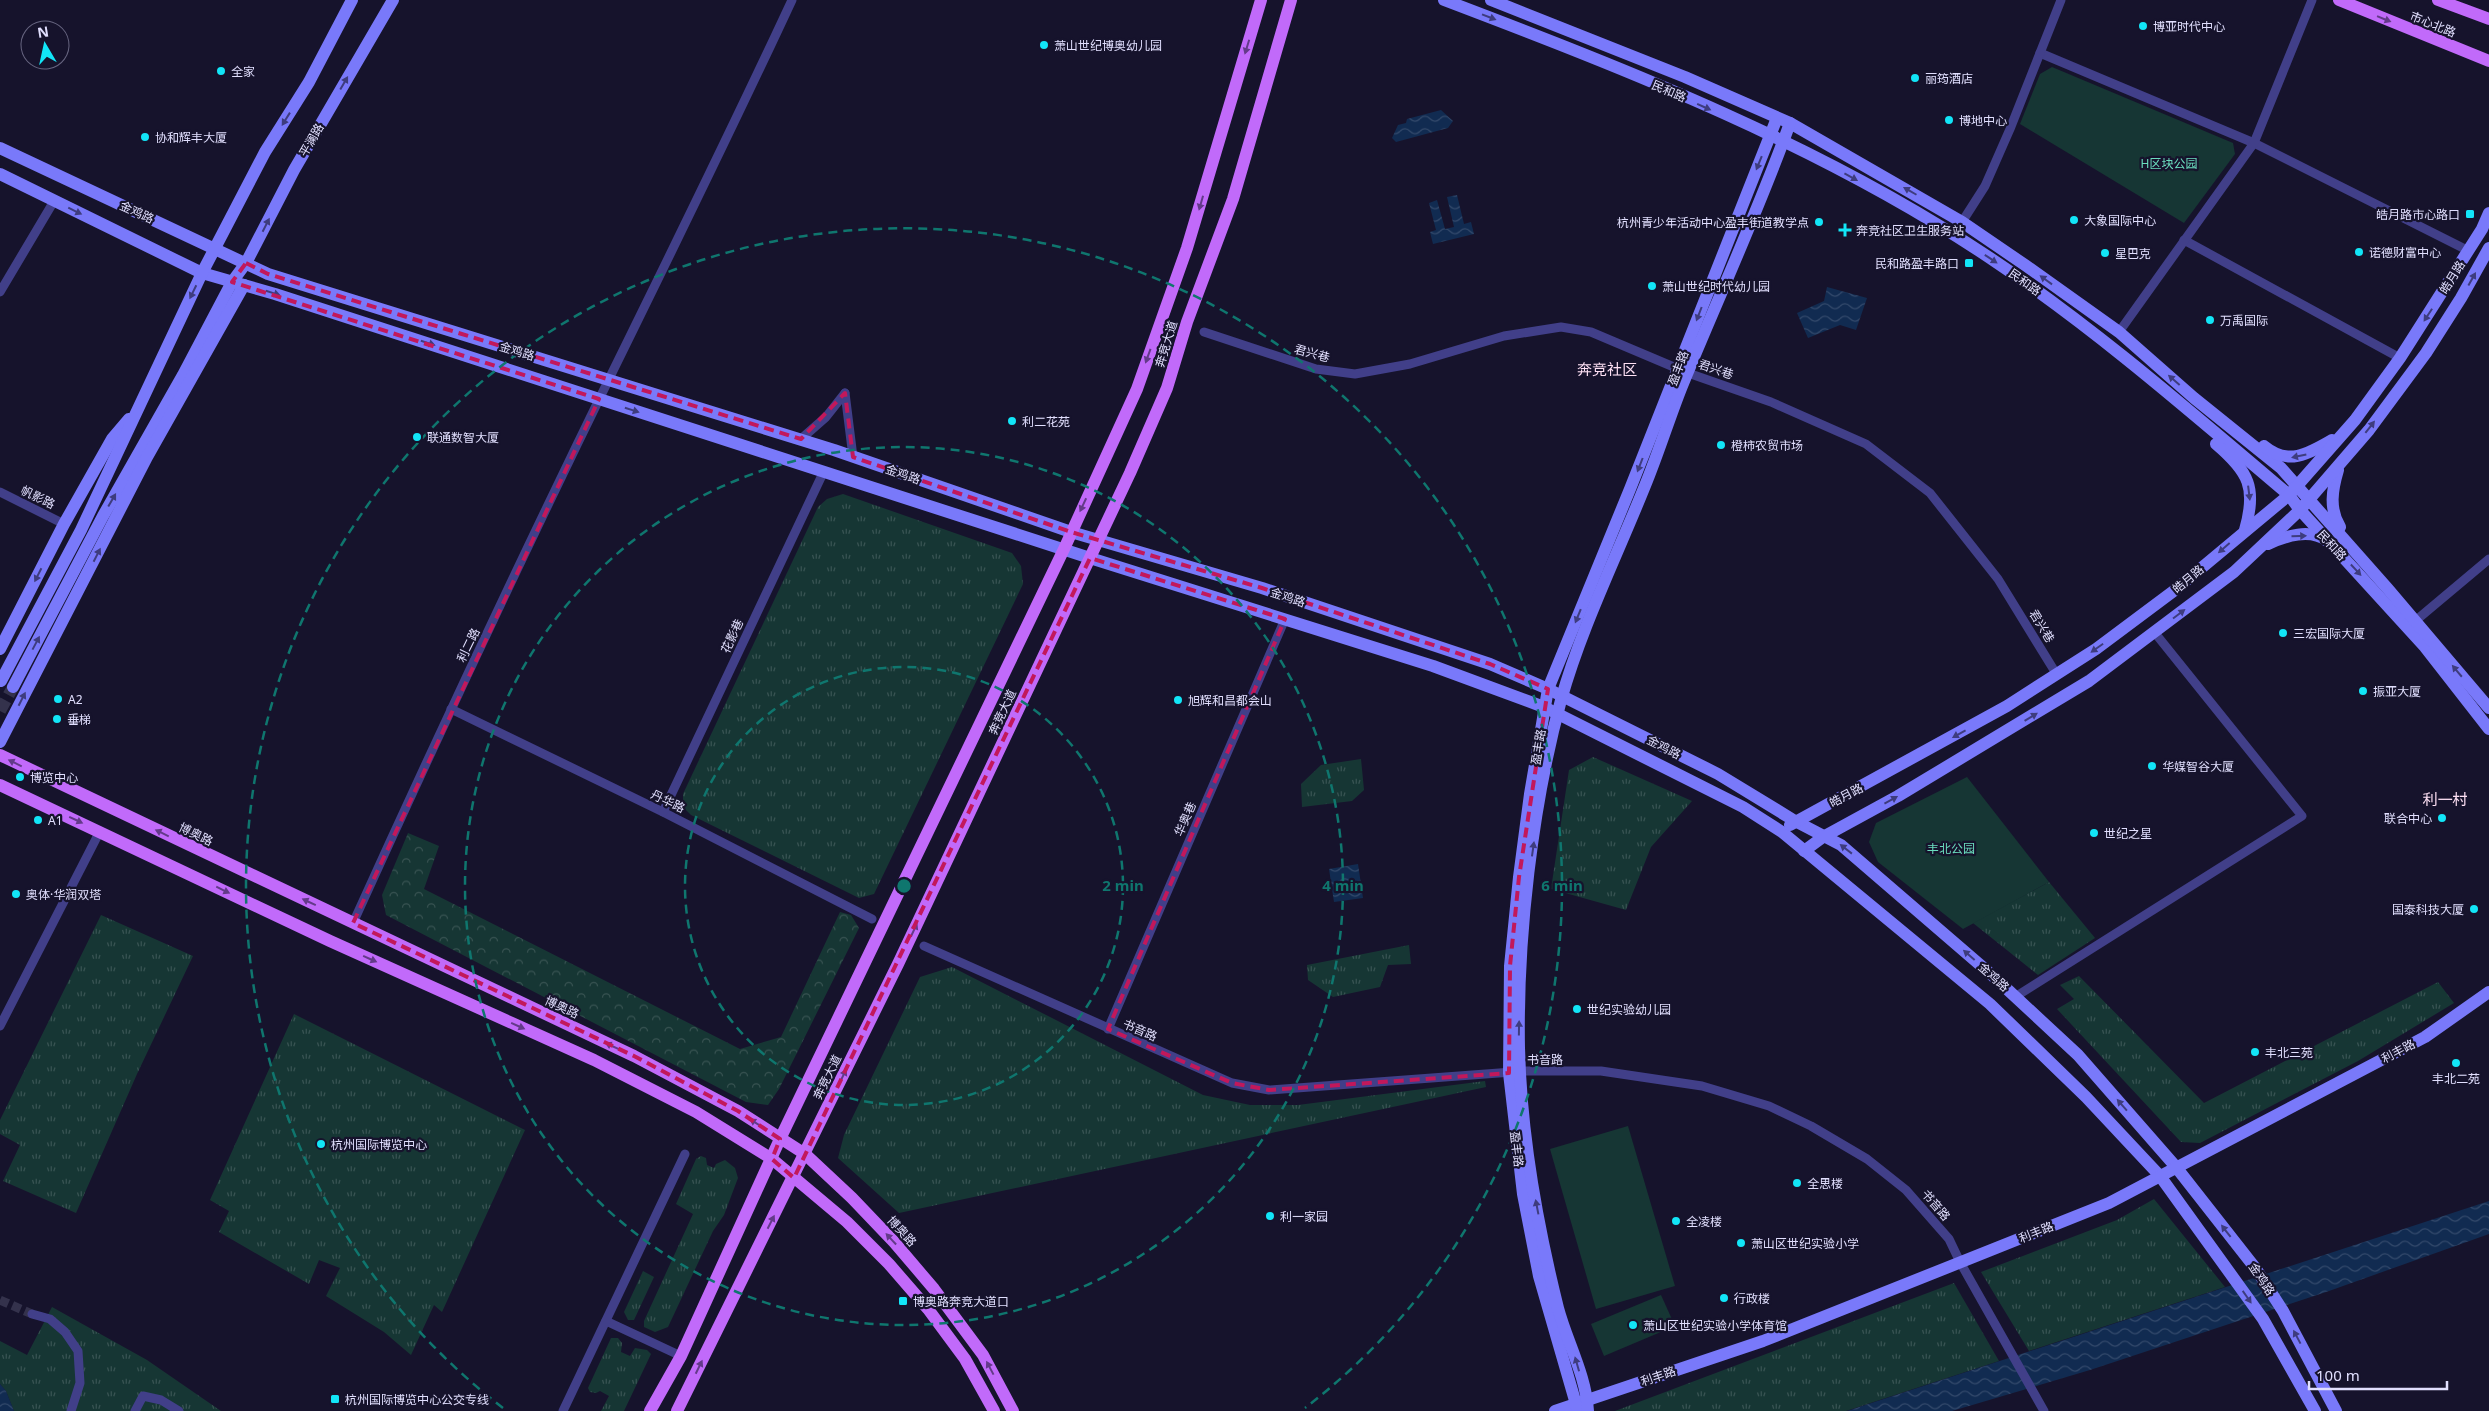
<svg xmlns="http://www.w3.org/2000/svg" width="2489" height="1411" font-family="'Noto Sans','Noto Sans SC',sans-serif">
<defs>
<pattern id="grass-tufts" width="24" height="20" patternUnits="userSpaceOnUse" patternTransform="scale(1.25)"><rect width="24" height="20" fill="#163634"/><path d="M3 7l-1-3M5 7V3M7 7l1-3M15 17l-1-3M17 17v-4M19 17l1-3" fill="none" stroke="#385352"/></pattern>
<pattern id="forest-crowns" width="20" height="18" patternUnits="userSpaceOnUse" patternTransform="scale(1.25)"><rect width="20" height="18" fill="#163634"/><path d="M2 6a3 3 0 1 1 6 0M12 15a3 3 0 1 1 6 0" fill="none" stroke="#385352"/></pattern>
<pattern id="water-waves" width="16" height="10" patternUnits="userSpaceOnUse" patternTransform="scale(1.25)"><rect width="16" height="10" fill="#112b51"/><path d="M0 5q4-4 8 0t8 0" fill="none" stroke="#33496b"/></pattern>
</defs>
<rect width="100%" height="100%" fill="#16132c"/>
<g fill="url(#grass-tufts)">
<polygon points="843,494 1012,553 1021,566 1023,584 874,894 859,898 691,815 683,807 683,794 818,507 827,499"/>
<polygon points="1593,757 1692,801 1651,847 1626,910 1551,889 1569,770"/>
<polygon points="1361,759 1364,790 1352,801 1302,807 1301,784 1321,765"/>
<polygon points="2049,882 2095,938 2038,975 1973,923"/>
<polygon points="101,915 193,956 137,1074 76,1213 3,1181 20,1145 0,1134 0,1120"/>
<polygon points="1409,945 1411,964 1388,965 1380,987 1333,997 1308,980 1307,965"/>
<polygon points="952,967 1203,1095 1250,1105 1298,1105 1485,1081 1486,1087 899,1213 838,1158 844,1135 920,977"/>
<polygon points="2079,976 2204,1103 2438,982 2454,1003 2358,1061 2200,1143 2181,1142 2057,1009 2074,999 2060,985"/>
<polygon points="294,1014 525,1130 442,1312 434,1305 411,1355 384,1332 326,1296 340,1268 319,1260 309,1284 219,1232 229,1211 210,1200"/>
<polygon points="701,1156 706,1158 707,1165 714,1168 716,1164 725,1160 735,1168 738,1178 724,1215 713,1231 668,1327 655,1332 644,1327 644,1321 693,1214 676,1204 696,1159"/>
<polygon points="2154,1199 2225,1287 2029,1351 1981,1272 2117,1220"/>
<polygon points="643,1271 654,1277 634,1320 628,1320 624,1312"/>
<polygon points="1954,1283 1999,1361 1846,1411 1615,1411"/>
<polygon points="52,1307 147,1360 221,1411 14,1411 6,1391 0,1384 0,1341 27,1355"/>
<polygon points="611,1338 618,1338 622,1343 621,1352 630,1356 635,1348 647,1350 651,1354 624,1411 601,1411 609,1396 600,1391 596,1393 590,1392 588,1388"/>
</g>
<polygon fill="url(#forest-crowns)" points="408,833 439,846 424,889 740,1049 781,1037 840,912 851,915 859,928 779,1089 768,1105 746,1102 386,915 382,895"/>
<g fill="#163634">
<polygon points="2052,67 2233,143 2235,154 2184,223 2020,124 2040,74"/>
<polygon points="1967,777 2049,882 1963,929 1878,862 1869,842 1876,823"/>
<polygon points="1628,1126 1675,1286 1596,1309 1550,1149"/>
<polygon points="1661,1295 1675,1326 1604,1356 1591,1324"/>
</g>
<g fill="url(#water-waves)">
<polygon points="1441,110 1453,121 1448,128 1396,142 1392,138 1398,125 1406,123 1407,119"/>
<polygon points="1457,195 1464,224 1471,222 1474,234 1433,244 1430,232 1436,230 1429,203 1437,200 1445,229 1454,227 1447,197"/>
<polygon points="1827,287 1867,298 1856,330 1840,325 1808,338 1797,313 1824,301"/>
<polygon points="1358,864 1363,898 1334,902 1329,869"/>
<polygon points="2489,1201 2489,1234 2329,1291 2090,1370 1952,1411 1847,1411"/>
<polygon points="0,1384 6,1391 14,1411 0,1411"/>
</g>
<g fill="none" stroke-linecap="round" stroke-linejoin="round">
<polyline stroke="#34324c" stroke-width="9" stroke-dasharray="9 4.5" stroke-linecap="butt" points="0,1300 32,1314"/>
<polyline stroke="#34324c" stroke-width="12" stroke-dasharray="12 6" stroke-linecap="butt" points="0,711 13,687"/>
<g stroke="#413f89" stroke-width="9">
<polyline points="2040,53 2254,143 2469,251"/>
<polyline points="1962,222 1985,186 2010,129 2061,0"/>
<polyline points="2184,240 2400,358"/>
<polyline points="0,292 54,201"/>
<polyline points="1204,332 1316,369 1355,374 1410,364 1504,336 1561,327 1591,332 1688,373 1771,402 1866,444 1930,493 1998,579 2057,675"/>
<polyline points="2119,332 2254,143 2312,0"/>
<polyline points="845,393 853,457"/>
<polyline points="801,439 826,417 845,393"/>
<polyline points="0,492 64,524"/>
<polyline points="2414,622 2489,559"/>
<polyline points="451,709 663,812 872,919"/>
<polyline points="663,812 824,471"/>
<path d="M 353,923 C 436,740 521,559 609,379 C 671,253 733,127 792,0"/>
<polyline points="924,946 1232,1083 1269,1090 1526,1071 1601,1071 1702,1086 1769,1106 1811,1126 1867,1159 1906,1190 1949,1239 1960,1262 2044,1411"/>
<polyline points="2015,997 2302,816 2155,633"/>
<polyline points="0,1026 100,831"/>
<polyline points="1108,1029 1285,619"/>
<polyline points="32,1314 50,1319 65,1332 78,1351 80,1383 71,1411"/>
<polyline points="606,1321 681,1356"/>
<polyline points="135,1411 143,1396 161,1400 179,1411"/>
<polyline points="563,1411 685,1154"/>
</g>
<g stroke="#7979fa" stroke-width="12">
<path d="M 1444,0 C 1631,71 1823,146 1990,258 C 2095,328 2192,413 2289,495 L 2300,510 L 2425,647 L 2489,729"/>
<polyline points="1491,0 1685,77 1790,123 1962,222 2025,265 2119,332 2194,398 2281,468 2388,589 2489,708"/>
<polyline points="0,148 268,274 834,450 1071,532 1262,588 1490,664 1548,689 1718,774 1795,821 1841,845 1993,976 2078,1055 2176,1167 2256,1269 2283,1311 2336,1411"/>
<polyline points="0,174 202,273 275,294 1090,558 1433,666 1544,707 1743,807 1782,832 1990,1004 2086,1097 2160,1176 2263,1319 2315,1411"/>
<path d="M 2216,444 C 2249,472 2257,488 2245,530"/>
<path d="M 2264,446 C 2288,466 2308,454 2332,440"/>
<path d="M 2338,470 C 2332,490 2329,509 2340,527"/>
<path d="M 2268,544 C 2285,536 2311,528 2327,541"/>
<polyline points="0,649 64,524 112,439 129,419"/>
<polyline points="1,681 81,530 202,273 265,152 309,82 352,0"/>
<polyline points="13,687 103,516 183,375 232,282 246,263 294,170 393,0"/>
<polyline points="0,742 147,457 244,285"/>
<polyline points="1790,825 2007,706 2096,649 2175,590 2289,495 2355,420 2400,358 2482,229 2489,213"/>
<polyline points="1804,851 1823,837 1898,796 2089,681 2234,572 2300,510 2369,430 2426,353 2461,298 2489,248"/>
<polyline points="1555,1411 1763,1341 2109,1203 2425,1037 2489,992"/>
<polyline points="1578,1411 1539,1276 1523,1194 1509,1073 1510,966 1519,877 1530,794 1548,689 1630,489 1777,118"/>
<path d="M 1588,1411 C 1586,1375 1567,1342 1558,1308 C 1537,1224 1521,1134 1519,1048 C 1517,938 1532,806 1561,700 C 1581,629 1614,562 1642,493 C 1657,458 1668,421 1682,386 C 1718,298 1758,212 1790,123"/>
</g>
<g stroke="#c16afa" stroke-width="12">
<polyline points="2339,0 2489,61"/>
<polyline points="2438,0 2489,19"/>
<polyline points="0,755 634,1056 738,1111 805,1154 852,1198 894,1242 934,1289 983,1355 1013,1411"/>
<polyline points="0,785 330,941 594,1060 696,1112 772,1159 847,1222 889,1264 928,1309 965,1359 994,1411"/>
<polyline points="650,1411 681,1356 780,1139 1064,549 1137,389 1187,248 1261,0"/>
<polyline points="677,1411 898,964 1130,473 1167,388 1187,322 1233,199 1291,0"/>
</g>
</g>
<defs><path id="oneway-solid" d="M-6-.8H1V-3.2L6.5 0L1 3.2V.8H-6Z" transform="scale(1.25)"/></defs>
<g fill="#3e3c7e">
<use href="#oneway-solid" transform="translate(1489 17) rotate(21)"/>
<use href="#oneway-solid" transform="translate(344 83) rotate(-60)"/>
<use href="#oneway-solid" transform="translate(1704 107) rotate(24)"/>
<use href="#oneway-solid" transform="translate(286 119) rotate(122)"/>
<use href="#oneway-solid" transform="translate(1759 163) rotate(112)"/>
<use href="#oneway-solid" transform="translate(1851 177) rotate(29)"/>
<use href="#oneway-solid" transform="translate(1910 191) rotate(-150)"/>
<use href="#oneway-solid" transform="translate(75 211) rotate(26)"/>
<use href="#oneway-solid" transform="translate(266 225) rotate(-63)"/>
<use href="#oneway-solid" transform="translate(1991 259) rotate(34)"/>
<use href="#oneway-solid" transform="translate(2472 279) rotate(-61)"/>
<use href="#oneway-solid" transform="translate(2046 280) rotate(-144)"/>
<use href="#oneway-solid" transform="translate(193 292) rotate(116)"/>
<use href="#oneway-solid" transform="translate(273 293) rotate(17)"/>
<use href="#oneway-solid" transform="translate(1699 314) rotate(111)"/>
<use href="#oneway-solid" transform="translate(2428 315) rotate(123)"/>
<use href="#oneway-solid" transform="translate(428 343) rotate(18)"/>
<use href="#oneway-solid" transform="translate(2174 380) rotate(-139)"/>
<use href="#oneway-solid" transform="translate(632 410) rotate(18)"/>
<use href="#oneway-solid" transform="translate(2370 427) rotate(-52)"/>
<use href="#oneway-solid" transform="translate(2299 456) rotate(168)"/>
<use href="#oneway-solid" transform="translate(1640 465) rotate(111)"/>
<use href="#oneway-solid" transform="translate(2249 493) rotate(83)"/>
<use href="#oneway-solid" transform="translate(112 500) rotate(-60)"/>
<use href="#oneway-solid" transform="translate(2299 536) rotate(-2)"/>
<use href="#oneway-solid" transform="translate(2224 548) rotate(139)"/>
<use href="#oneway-solid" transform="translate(97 555) rotate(-63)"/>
<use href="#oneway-solid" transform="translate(2356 570) rotate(47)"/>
<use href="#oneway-solid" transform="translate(38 575) rotate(117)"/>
<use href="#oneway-solid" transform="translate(2179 614) rotate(-37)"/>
<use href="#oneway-solid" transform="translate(1578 616) rotate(112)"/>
<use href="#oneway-solid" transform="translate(36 643) rotate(-62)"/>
<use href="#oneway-solid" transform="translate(2097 648) rotate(145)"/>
<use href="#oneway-solid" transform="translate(2457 671) rotate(-130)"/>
<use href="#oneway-solid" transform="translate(22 699) rotate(-63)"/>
<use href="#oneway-solid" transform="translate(2031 717) rotate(-31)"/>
<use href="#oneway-solid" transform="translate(1959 734) rotate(151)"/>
<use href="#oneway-solid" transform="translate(1891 800) rotate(-29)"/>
<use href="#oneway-solid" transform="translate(1533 849) rotate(-82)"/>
<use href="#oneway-solid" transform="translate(1846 849) rotate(-142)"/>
<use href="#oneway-solid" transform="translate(1969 955) rotate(-139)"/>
<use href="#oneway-solid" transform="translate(1519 1028) rotate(-89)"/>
<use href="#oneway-solid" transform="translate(2122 1105) rotate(-131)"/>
<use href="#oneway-solid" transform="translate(1537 1207) rotate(-101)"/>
<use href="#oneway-solid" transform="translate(2226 1231) rotate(-128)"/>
<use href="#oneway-solid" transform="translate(2247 1297) rotate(55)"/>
<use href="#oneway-solid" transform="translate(2297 1337) rotate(-118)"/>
<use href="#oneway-solid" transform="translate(1577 1364) rotate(-106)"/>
</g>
<g fill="#633a89">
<use href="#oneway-solid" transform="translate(2384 19) rotate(22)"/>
<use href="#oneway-solid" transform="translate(1247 47) rotate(107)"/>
<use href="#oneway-solid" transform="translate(1201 203) rotate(106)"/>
<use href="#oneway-solid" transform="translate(1148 356) rotate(110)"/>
<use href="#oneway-solid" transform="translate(1083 505) rotate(115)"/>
<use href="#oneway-solid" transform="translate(15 763) rotate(-154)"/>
<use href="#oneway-solid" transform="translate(76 820) rotate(25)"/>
<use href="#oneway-solid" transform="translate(162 833) rotate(-154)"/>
<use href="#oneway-solid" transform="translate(223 890) rotate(26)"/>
<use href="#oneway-solid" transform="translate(309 902) rotate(-155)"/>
<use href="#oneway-solid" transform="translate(914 930) rotate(-65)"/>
<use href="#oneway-solid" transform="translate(370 959) rotate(24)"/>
<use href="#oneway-solid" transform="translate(518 1026) rotate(24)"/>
<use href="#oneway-solid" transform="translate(612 1046) rotate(-155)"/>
<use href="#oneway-solid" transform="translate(843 1076) rotate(-64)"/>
<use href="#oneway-solid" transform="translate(756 1123) rotate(-147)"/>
<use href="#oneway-solid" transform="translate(771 1222) rotate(-63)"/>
<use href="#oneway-solid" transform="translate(891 1239) rotate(-133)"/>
<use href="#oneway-solid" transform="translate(699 1367) rotate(-64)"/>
<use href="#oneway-solid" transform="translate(990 1368) rotate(-118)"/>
</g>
<path fill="none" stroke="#c2185b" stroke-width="4" stroke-dasharray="10 6" stroke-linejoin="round" d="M 246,263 L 268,274 L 801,439 L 845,393 L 853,457 L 1071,532 L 1262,588 L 1490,664 L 1548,689 L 1519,877 L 1510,966 L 1509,1073 L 1269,1090 L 1232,1083 L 1108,1029 L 1285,619 L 1090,558 L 794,1178 L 772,1159 L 780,1139 L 738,1111 L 634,1056 L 353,923 L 599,399 L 232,282 Z"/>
<g fill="none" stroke="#0f766e" stroke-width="2.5" stroke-dasharray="9 6">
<circle cx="904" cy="886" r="219"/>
<circle cx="904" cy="886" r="439"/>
<path d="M503 1408A658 658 0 1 1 1305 1408"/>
</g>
<g fill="#12e5f7" stroke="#16132c" stroke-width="2">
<circle cx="2143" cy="26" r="5"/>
<circle cx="1044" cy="45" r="5"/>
<circle cx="221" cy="71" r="5"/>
<circle cx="1915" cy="78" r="5"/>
<circle cx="1949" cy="120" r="5"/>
<circle cx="145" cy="137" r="5"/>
<rect x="2465" y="209" width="10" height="10" rx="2.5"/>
<circle cx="2074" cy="220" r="5"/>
<circle cx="1819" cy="222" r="5"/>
<path d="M1842.5 222.5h5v5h5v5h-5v5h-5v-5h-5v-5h5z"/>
<circle cx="2359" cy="252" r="5"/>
<circle cx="2105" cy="253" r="5"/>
<rect x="1964" y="258" width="10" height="10" rx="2.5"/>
<circle cx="1652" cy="286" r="5"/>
<circle cx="2210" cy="320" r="5"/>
<circle cx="1012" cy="421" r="5"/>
<circle cx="417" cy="437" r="5"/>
<circle cx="1721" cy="445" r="5"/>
<circle cx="2283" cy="633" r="5"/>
<circle cx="2363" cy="691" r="5"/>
<circle cx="58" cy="699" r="5"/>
<circle cx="1178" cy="700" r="5"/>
<circle cx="57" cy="719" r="5"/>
<circle cx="2152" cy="766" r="5"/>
<circle cx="20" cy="777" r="5"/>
<circle cx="2442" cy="818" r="5"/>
<circle cx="38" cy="820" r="5"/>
<circle cx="2094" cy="833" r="5"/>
<circle cx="16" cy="894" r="5"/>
<circle cx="2474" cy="909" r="5"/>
<circle cx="1577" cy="1009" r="5"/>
<circle cx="2255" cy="1052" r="5"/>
<circle cx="2456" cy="1063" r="5"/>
<circle cx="321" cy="1144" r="5"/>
<circle cx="1797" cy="1183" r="5"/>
<circle cx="1270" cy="1216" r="5"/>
<circle cx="1676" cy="1221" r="5"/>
<circle cx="1741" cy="1243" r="5"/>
<circle cx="1724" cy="1298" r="5"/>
<rect x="898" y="1296" width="10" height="10" rx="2.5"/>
<circle cx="1633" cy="1325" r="5"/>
<rect x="330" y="1394" width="10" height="10" rx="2.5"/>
</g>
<g text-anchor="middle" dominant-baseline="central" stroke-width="4.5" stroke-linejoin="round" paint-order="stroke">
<g font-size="12" fill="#e1dffe" stroke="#16132c">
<text transform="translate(2433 24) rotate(22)">市心北路</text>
<text transform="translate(1669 91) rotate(23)">民和路</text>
<text transform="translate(311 140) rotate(-60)">平澜路</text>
<text transform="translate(137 212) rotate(25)">金鸡路</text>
<text transform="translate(2452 277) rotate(-58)">皓月路</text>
<text transform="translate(2025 282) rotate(35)">民和路</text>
<text transform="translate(1166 344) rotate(-73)">奔竞大道</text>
<text transform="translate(517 351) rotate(17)">金鸡路</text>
<text transform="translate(1312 353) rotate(15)">君兴巷</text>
<text transform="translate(1678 368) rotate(-69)">盈丰路</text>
<text transform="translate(1716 369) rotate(19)">君兴巷</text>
<text transform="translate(903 474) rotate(19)">金鸡路</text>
<text transform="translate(38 497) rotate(26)">帆影路</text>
<text transform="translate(2332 545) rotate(47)">民和路</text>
<text transform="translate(2188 579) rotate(-40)">皓月路</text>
<text transform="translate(1288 597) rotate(18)">金鸡路</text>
<text transform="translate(2042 626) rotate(58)">君兴巷</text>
<text transform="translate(732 636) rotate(-65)">花影巷</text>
<text transform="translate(468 645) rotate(-64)">利二路</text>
<text transform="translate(1002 712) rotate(-65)">奔竞大道</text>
<text transform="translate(1538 747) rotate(-81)">盈丰路</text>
<text transform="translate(1664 747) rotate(27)">金鸡路</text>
<text transform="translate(1846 795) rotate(-28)">皓月路</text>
<text transform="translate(668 801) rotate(26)">丹华路</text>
<text transform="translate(1185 819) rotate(-67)">华奥巷</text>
<text transform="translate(196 834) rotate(26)">博奥路</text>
<text transform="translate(1994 977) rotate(42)">金鸡路</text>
<text transform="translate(562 1007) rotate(25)">博奥路</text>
<text transform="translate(1140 1030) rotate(23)">书音路</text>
<text transform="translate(2398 1051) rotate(-28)">利丰路</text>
<text x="1545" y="1059">书音路</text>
<text transform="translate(827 1077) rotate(-64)">奔竞大道</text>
<text transform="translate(1517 1149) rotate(83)">盈丰路</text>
<text transform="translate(1936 1205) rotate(49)">书音路</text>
<text transform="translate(902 1231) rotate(48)">博奥路</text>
<text transform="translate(2036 1232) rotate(-22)">利丰路</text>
<text transform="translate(2262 1279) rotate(56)">金鸡路</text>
<text transform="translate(1658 1376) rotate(-19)">利丰路</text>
</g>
<g font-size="12" fill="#e1dffe" stroke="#16132c" text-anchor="start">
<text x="2153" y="26">博亚时代中心</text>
<text x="1054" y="45">萧山世纪博奥幼儿园</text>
<text x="231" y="71">全家</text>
<text x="1925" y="78">丽筠酒店</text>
<text x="1959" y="120">博地中心</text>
<text x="155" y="137">协和辉丰大厦</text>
<text x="2460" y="214" text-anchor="end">皓月路市心路口</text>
<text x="2084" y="220">大象国际中心</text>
<text x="1809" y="222" text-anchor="end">杭州青少年活动中心盈丰街道教学点</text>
<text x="1856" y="230">奔竞社区卫生服务站</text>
<text x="2369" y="252">诺德财富中心</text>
<text x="2115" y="253">星巴克</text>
<text x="1959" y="263" text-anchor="end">民和路盈丰路口</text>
<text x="1662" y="286">萧山世纪时代幼儿园</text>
<text x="2220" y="320">万禹国际</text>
<text x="1022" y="421">利二花苑</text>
<text x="427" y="437">联通数智大厦</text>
<text x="1731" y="445">橙柿农贸市场</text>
<text x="2293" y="633">三宏国际大厦</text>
<text x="2373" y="691">振亚大厦</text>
<text x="68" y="699">A2</text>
<text x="1188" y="700">旭辉和昌都会山</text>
<text x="67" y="719">垂梯</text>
<text x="2162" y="766">华媒智谷大厦</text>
<text x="30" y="777">博览中心</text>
<text x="2432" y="818" text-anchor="end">联合中心</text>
<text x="48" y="820">A1</text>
<text x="2104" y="833">世纪之星</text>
<text x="26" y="894">奥体·华润双塔</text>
<text x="2464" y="909" text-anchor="end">国泰科技大厦</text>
<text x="1587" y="1009">世纪实验幼儿园</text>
<text x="2265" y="1052">丰北三苑</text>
<text x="2456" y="1078" text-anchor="middle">丰北二苑</text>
<text x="331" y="1144">杭州国际博览中心</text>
<text x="1807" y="1183">全思楼</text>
<text x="1280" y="1216">利一家园</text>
<text x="1686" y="1221">全凌楼</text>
<text x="1751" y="1243">萧山区世纪实验小学</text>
<text x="1734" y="1298">行政楼</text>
<text x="913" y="1301">博奥路奔竞大道口</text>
<text x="1643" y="1325">萧山区世纪实验小学体育馆</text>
<text x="345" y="1399">杭州国际博览中心公交专线</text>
</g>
<g font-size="12" fill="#6bddbe" stroke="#16132c">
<text x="2169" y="163">H区块公园</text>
<text x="1951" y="848">丰北公园</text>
</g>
<g font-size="15" fill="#fee0f4" stroke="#16132c">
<text x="1607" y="369">奔竞社区</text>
<text x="2445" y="799">利一村</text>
</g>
</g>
<circle cx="904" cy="886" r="8" fill="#0f766e" stroke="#16132c" stroke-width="2.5"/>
<g font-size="15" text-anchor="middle" font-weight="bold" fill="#0f766e" stroke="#16132c" stroke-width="4.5" stroke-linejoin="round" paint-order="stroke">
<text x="1123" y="891">2 min</text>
<text x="1343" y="891">4 min</text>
<text x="1562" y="891">6 min</text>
</g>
<g transform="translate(45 45) rotate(351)"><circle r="24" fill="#16132c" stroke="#676580"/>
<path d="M0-4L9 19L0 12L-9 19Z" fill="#12e5f7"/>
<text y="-8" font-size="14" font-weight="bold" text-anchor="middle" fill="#e1dffe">N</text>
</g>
<path d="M2309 1381v8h138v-8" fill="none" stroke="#e1dffe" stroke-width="2.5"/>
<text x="2316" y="1381" font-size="15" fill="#e1dffe" stroke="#16132c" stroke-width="4" paint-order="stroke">100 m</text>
</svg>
